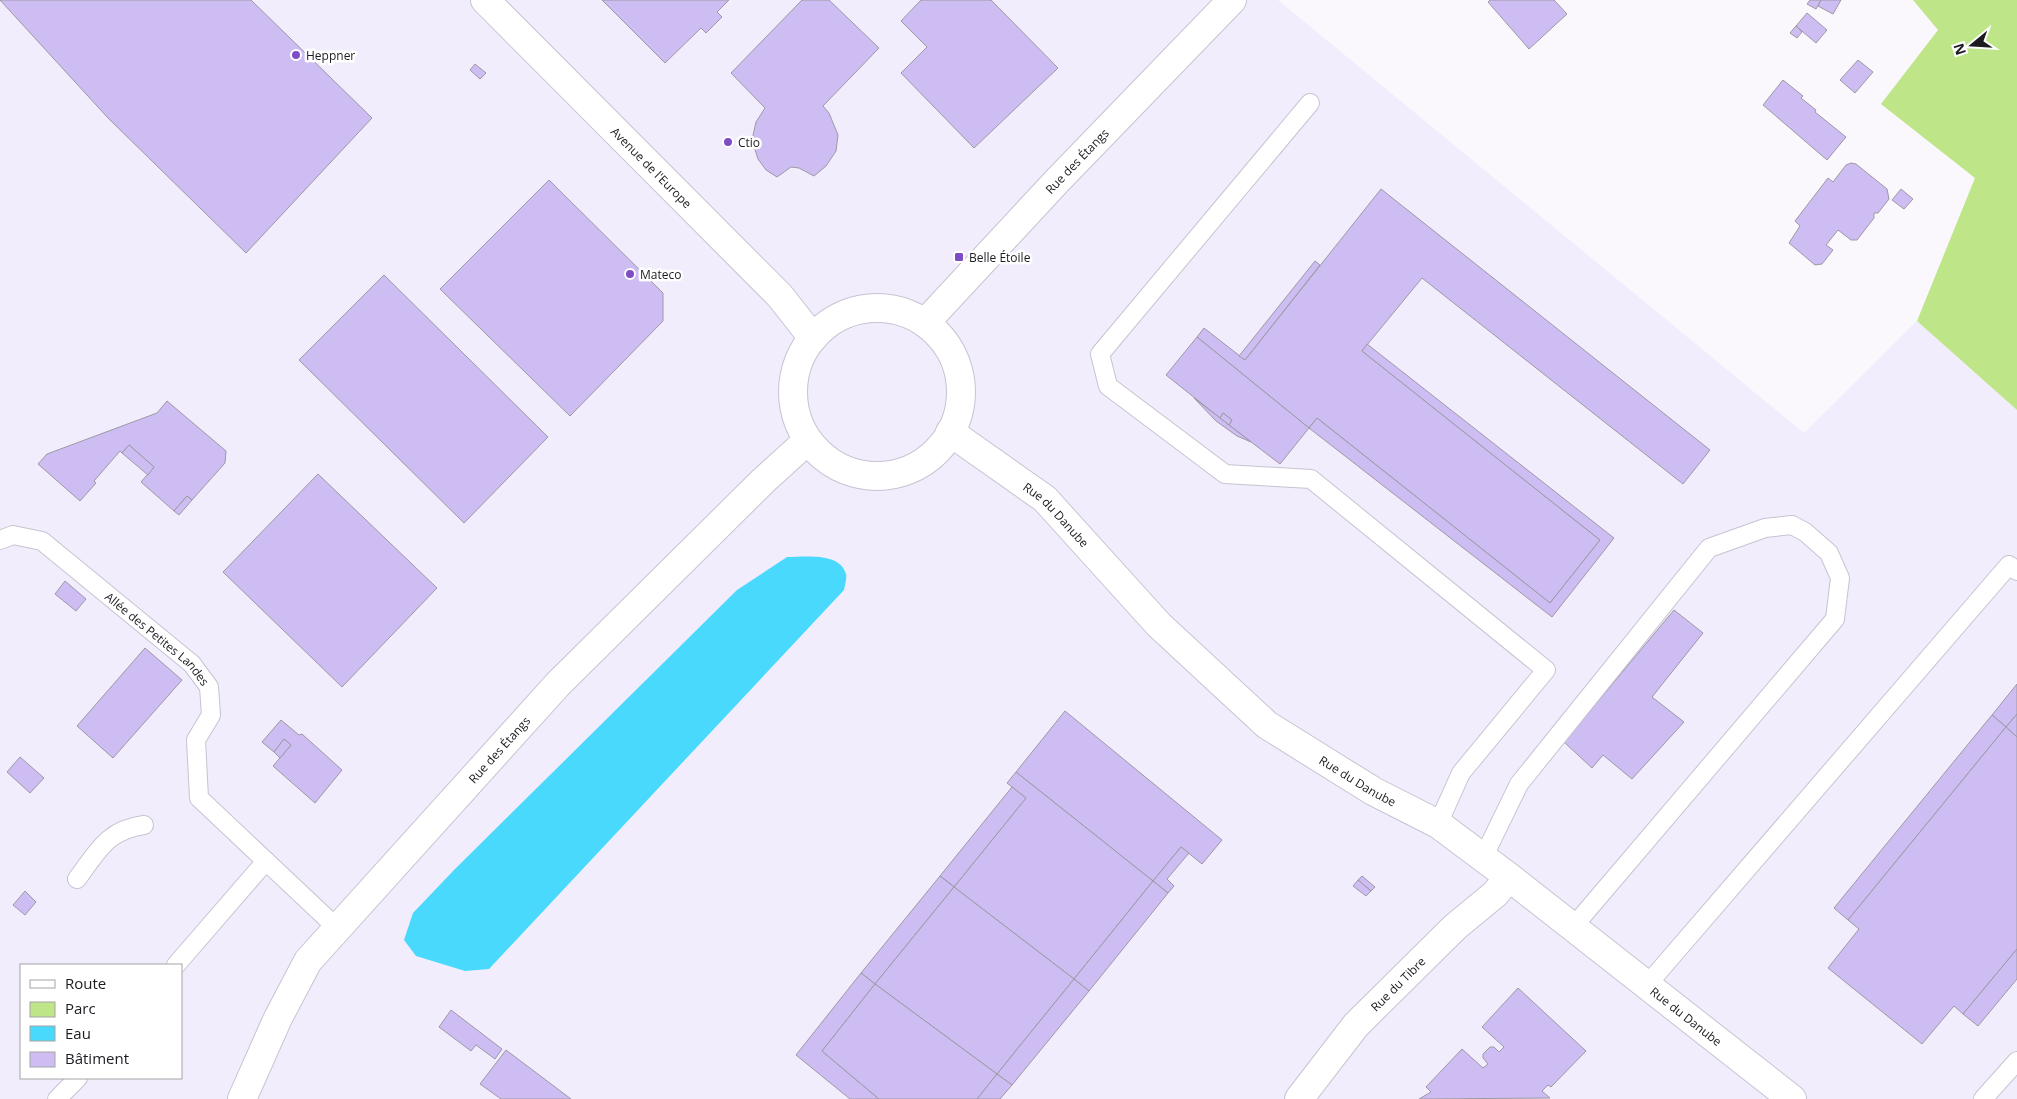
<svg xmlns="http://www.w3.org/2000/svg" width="2017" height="1099" font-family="'Open Sans',sans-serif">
<rect width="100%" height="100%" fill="#faf8fd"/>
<path fill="#f2edfd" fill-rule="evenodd" d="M 0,0 L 1278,0 L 1804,433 L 1917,321 L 2017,410 L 2017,1099 L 0,1099 ZM 21,965 L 181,965 L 181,1078 L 21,1078 Z"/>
<polygon fill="#bee588" points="1913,0 2017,0 2017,410 1917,321 1975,178 1881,104 1938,30"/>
<path fill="#49d9fd" d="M 787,557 C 804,557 840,552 846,574 C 847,578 845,585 844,590 L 489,969 L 465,971 L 416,956 L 404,940 L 413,913 L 454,870 L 737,590 Z"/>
<g fill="#cebdf3" stroke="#9c99a4">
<polygon points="0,0 251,0 372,118 246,253 108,118"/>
<polygon points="602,0 729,0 717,12 722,17 706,33 701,28 665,63"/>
<polygon points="802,0 829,0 879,48 823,106 829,113 838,135 836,151 826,166 814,176 799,168 791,167 777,177 766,170 758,159 752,140 756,122 765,108 731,73"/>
<polygon points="921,0 991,0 1058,68 974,148 901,73 927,47 901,21"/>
<polygon points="1490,0 1554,0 1567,14 1529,49 1488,2"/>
<polygon points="1810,0 1821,0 1816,9 1807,4"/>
<polygon points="1821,0 1841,0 1833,14 1818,6"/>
<polygon points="1807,13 1827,30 1816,43 1796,26"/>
<polygon points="1796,26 1802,32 1797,38 1790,33"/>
<polygon points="1858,60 1873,72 1855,93 1840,80"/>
<polygon points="475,64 486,73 480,79 470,70"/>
<polygon points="1783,80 1803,96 1801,98 1816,110 1815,112 1846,137 1827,160 1763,105"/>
<polygon points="1851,163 1856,164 1887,189 1889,199 1878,213 1874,213 1874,218 1857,240 1851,240 1838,230 1826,245 1833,250 1822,264 1815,265 1789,243 1800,226 1795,221 1828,178 1833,182 1846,165"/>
<polygon points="549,180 663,293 663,321 570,416 440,289"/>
<polygon points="1381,189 1710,450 1683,484 1422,278 1362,351 1600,540 1550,603 1317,418 1309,428 1197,337 1204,328 1245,360"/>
<polygon points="1901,189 1913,199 1904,209 1892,200"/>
<polygon points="1315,261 1320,265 1245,360 1239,356"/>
<polygon points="384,275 548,437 464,523 299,360"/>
<polygon points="1197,337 1309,428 1280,464 1229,425 1232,420 1223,413 1220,418 1166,375"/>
<polygon points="1367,344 1614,538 1552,617 1309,428 1317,418 1550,603 1600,540 1362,351"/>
<polygon points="1194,398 1229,425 1251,442 1237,436 1216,421"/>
<polygon points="167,401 226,451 225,463 192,500 187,496 174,511 141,482 154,467 129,445 122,453 120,451 94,481 96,483 80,501 38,464 47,454 157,413"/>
<polygon points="1223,413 1232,420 1229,425 1220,418"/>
<polygon points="129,445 154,467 148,475 122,453"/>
<polygon points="318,474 437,588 342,687 223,572"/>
<polygon points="187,496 192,500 179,515 174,511"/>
<polygon points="65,581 86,599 76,611 55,594"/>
<polygon points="1674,610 1703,633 1652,697 1684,722 1632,779 1603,755 1592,768 1564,742"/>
<polygon points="145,648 182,680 113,758 77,726"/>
<polygon points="2017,684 2017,714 2006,727 1992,715"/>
<polygon points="1065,711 1222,840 1202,864 1181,847 1153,881 1016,772"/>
<polygon points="2017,714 2017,737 2006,727"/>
<polygon points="1992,715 2006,727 1848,920 1834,908"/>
<polygon points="281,720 299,735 302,734 342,770 315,803 273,766 291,745 284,739 274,752 262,742"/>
<polygon points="2006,727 2017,737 2017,949 1963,1014 1954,1006 1922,1044 1828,968 1859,929 1848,920"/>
<polygon points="284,739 291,745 280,758 274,752"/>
<polygon points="20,757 44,778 30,793 7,772"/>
<polygon points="1016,772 1153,881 1074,979 954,887 1026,798 1007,783"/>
<polygon points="1012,787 1026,798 954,887 952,885 940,876"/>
<polygon points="1181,847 1189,853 1167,879 1174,886 1168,893 1153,881"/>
<polygon points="940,876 954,887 875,984 861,973"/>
<polygon points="1362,876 1375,887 1371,891 1358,880"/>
<polygon points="1358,880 1371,891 1366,896 1353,886"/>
<polygon points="1153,881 1168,893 1089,991 1074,979"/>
<polygon points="954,887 1074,979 997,1074 875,984"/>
<polygon points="25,891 36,902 25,915 13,905"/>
<polygon points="2017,949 2017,979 1978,1026 1963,1014"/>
<polygon points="861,973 875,984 822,1051 879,1099 850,1099 796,1055"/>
<polygon points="1074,979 1089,991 1012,1085 997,1074"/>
<polygon points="875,984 997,1074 977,1099 879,1099 822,1051"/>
<polygon points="1518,988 1586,1051 1551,1087 1548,1085 1542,1091 1550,1098 1419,1099 1431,1092 1426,1087 1462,1049 1483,1068 1488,1064 1483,1058 1483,1054 1490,1047 1494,1047 1499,1052 1504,1047 1482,1027"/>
<polygon points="451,1010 502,1049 495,1059 476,1045 471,1051 439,1027"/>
<polygon points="506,1050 571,1099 501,1099 480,1084"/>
<polygon points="997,1074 1012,1085 1000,1099 977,1099"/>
</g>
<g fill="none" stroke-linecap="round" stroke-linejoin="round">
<defs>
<g id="lane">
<polyline points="1310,103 1100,354 1108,386 1225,474 1311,479 1546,670 1461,773 1438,824"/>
<path id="s1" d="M 0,540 L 13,535 L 42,541 L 192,664 L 209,687 L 211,715 L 196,740 L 199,798 L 337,928"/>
<polyline points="1483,858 1519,784 1709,548 1765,528 1792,525 1805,532 1829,553 1840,578 1835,619 1573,927"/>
<path d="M 77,879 C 98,851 107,830 144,825"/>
<polyline points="176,965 266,861"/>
<polyline points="1647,985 2009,565 2017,571"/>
<polyline points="57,1099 78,1078"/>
<polyline points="1983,1099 2017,1061"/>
</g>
<g id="street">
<path id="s2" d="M 485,0 L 780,296 L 813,338"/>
<path id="s3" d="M 950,432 L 1045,499 L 1159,625 L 1267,725 L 1373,791 L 1438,824 L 1509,877 L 1792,1099"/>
<path id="s4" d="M 1299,1099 L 1356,1025 L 1455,927 L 1495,894 L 1509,877"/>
</g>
<g id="secondary">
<circle cx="877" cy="392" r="84"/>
<path id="s5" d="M 925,323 L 1057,181 L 1232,0"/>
<path id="s6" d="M 242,1099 L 278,1018 L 308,961 L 558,684 L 763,481 L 807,441"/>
</g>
</defs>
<use href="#lane" stroke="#c7c3d0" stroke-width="20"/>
<use href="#street" stroke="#c7c3d0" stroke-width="30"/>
<use href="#secondary" stroke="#c7c3d0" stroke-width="30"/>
<use href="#lane" stroke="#fff" stroke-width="18"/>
<use href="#street" stroke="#fff" stroke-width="28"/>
<use href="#secondary" stroke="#fff" stroke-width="28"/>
</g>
<g fill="#7e4cc4" stroke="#fff" stroke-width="2">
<circle cx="296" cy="55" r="5"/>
<circle cx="728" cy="142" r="5"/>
<rect x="954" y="252" width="10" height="10" rx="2.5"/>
<circle cx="630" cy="274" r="5"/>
</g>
<g text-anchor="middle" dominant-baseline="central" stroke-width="5" stroke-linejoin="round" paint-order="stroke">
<g font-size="12" fill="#1c1b20" stroke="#fff" text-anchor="start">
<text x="306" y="55">Heppner</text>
<text x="738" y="142">Ctio</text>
<text x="969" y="257">Belle Étoile</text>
<text x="640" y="274">Mateco</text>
</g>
<g font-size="12" fill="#1c1b20" stroke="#fff">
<text stroke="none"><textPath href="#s5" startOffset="222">Rue des Étangs</textPath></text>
<text stroke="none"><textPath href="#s2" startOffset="236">Avenue de l'Europe</textPath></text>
<text stroke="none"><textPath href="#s3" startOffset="135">Rue du Danube</textPath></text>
<text stroke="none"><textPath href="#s1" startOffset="195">Allée des Petites Landes</textPath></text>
<text stroke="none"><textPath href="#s6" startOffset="438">Rue des Étangs</textPath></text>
<text stroke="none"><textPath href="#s3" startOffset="540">Rue du Danube</textPath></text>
<text stroke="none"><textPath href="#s4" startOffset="152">Rue du Tibre</textPath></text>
<text stroke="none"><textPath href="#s3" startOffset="945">Rue du Danube</textPath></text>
</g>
</g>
<rect x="20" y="964" width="162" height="115" fill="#ffffff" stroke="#a4a4a6"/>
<rect x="30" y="980" width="25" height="8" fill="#ffffff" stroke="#a4a4a6"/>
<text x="65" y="989" font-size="15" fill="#1c1b20">Route</text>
<rect x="30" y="1002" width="25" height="15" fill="#bee588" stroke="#a4a4a6"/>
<text x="65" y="1014" font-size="15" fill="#1c1b20">Parc</text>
<rect x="30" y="1026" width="25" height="15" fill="#49d9fd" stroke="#a4a4a6"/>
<text x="65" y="1039" font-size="15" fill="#1c1b20">Eau</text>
<rect x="30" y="1052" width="25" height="15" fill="#cebdf3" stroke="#a4a4a6"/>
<text x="65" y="1064" font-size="15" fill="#1c1b20">Bâtiment</text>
<g transform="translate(1972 45) rotate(252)" stroke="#ffffff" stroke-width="4" paint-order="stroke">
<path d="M0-4L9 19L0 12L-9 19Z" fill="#1c1b20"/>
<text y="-8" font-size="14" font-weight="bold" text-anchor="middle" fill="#1c1b20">N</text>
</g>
</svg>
